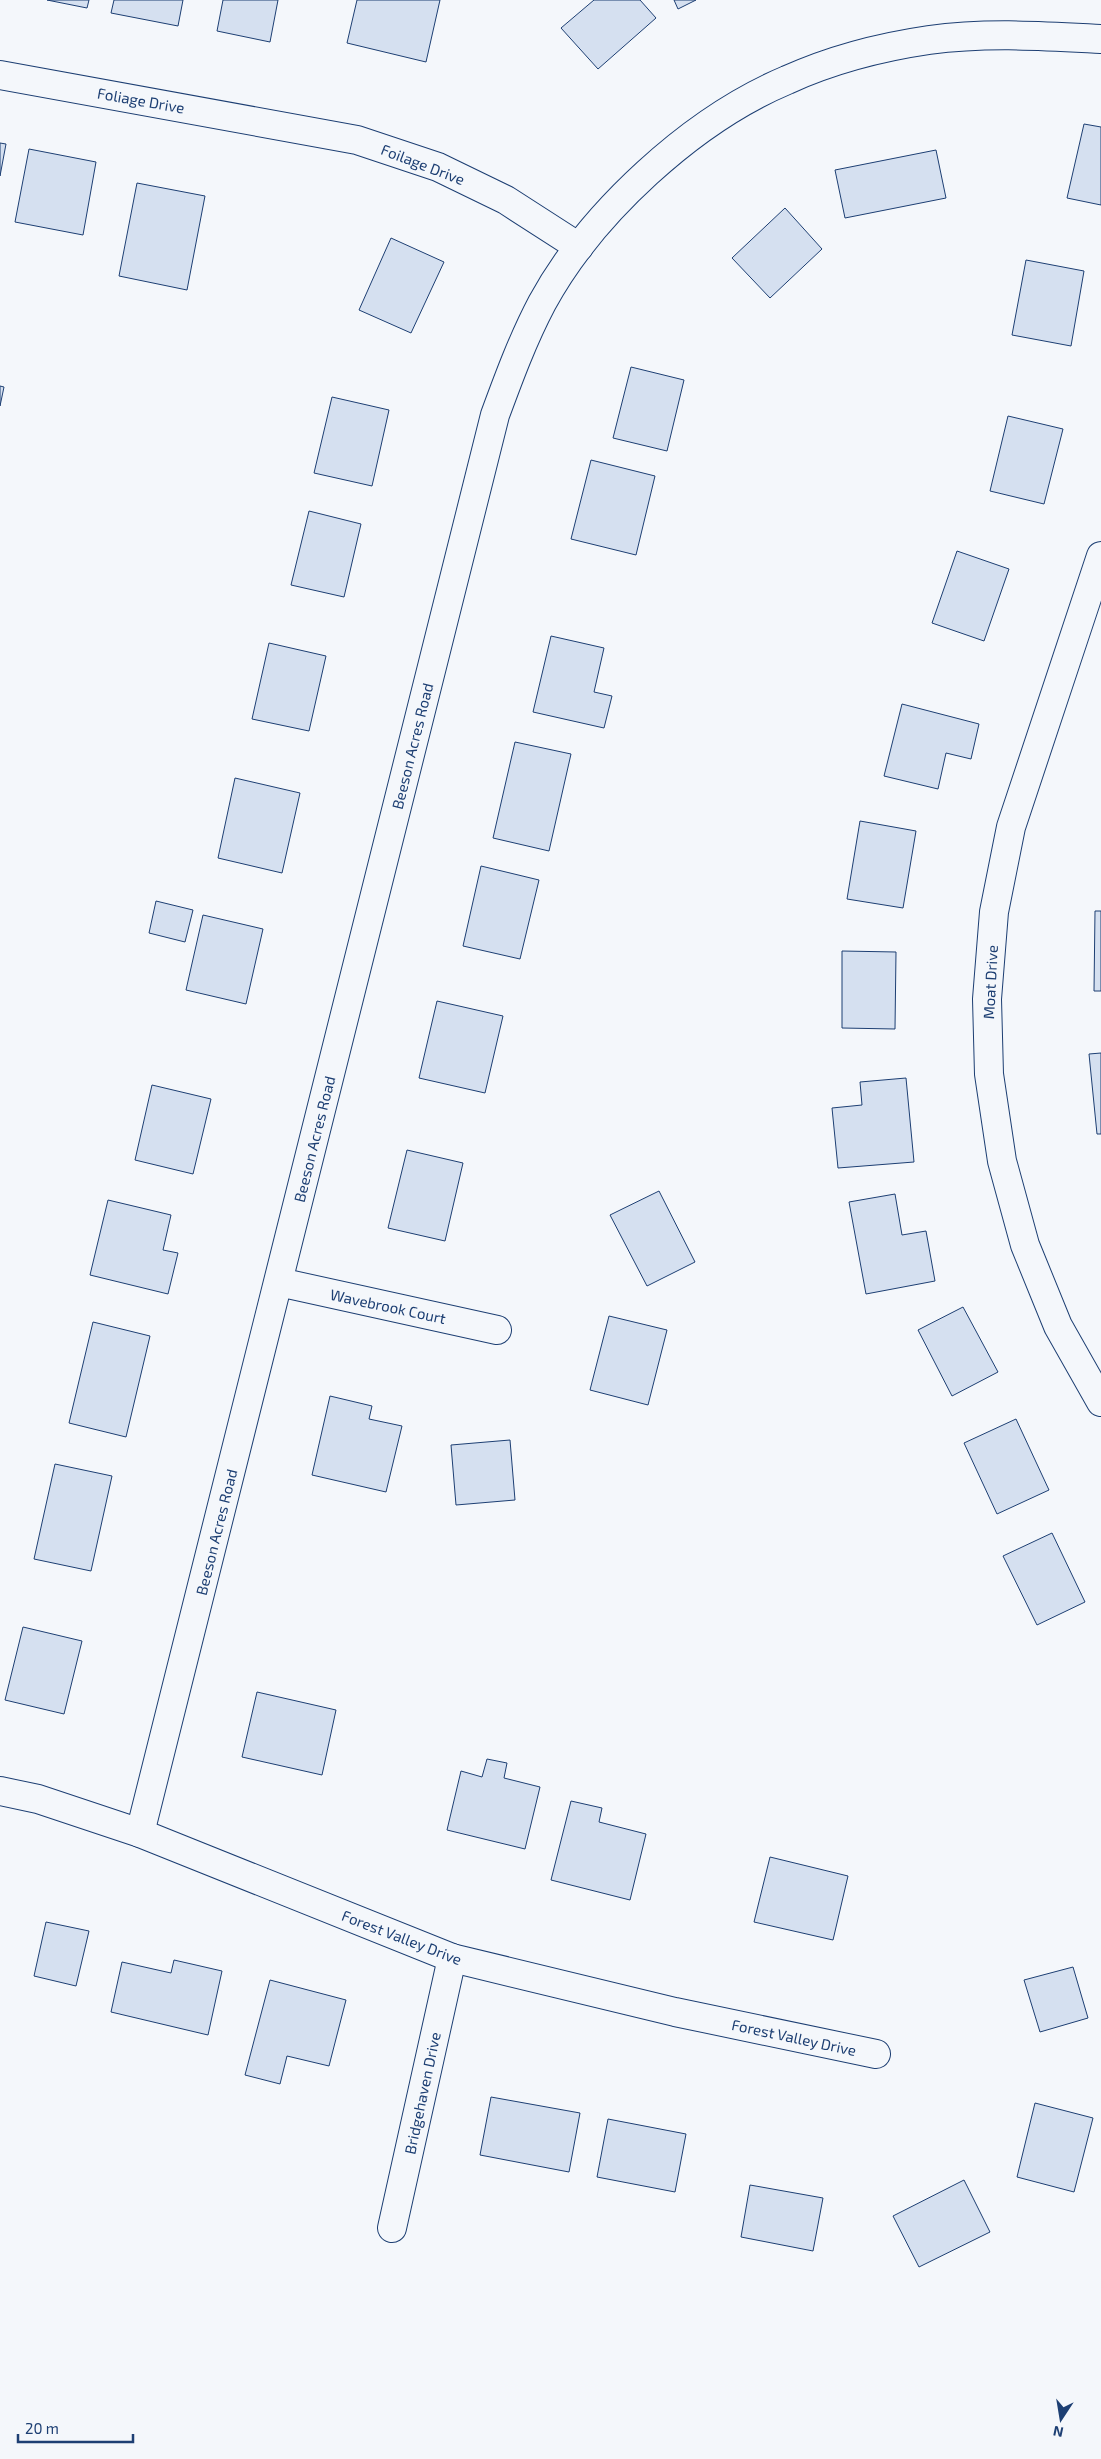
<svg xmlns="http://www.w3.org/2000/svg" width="1101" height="2459" font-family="'Exo 2',sans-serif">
<rect width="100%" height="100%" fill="#f4f7fb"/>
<g fill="#d5e0f0" stroke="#1d3f73">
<polygon points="47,0 89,0 87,8"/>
<polygon points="114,0 183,0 178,26 111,13"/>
<polygon points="223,0 278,0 270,42 217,31"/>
<polygon points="357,0 440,0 426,62 347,43"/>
<polygon points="594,0 640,0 656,18 598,69 561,28"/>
<polygon points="674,0 696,0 678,9"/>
<polygon points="1084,124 1101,127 1101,205 1067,198"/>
<polygon points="0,143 6,144 0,176"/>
<polygon points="29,149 96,162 83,235 15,222"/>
<polygon points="936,150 946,198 845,218 835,170"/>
<polygon points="137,183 205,196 187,290 119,276"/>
<polygon points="785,208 822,249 770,298 732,258"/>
<polygon points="391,238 444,262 411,333 359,310"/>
<polygon points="1026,260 1084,271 1071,346 1012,335"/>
<polygon points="631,367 684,380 667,451 613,438"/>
<polygon points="0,386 4,387 0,406"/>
<polygon points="332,397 389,410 372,486 314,473"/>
<polygon points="1008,416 1063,429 1044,504 990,491"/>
<polygon points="591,460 655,476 636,555 571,539"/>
<polygon points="309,511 361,524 344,597 291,585"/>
<polygon points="957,551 1009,569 984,641 932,623"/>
<polygon points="551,636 604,648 594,692 612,696 604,728 533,712"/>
<polygon points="269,643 326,656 309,731 252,719"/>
<polygon points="902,704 979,724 971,759 946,753 938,789 884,776"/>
<polygon points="515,742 571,754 549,851 493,838"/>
<polygon points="235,778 300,793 282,873 218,858"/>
<polygon points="860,821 916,831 903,908 847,899"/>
<polygon points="481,866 539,880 520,959 463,946"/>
<polygon points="156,901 193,910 185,942 149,933"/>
<polygon points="1095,911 1101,911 1101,991 1094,991"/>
<polygon points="203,915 263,929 246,1004 186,990"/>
<polygon points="842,951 896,952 895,1029 842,1028"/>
<polygon points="437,1001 503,1016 485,1093 419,1078"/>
<polygon points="1101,1053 1101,1134 1097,1134 1089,1054"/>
<polygon points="906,1078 914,1162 838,1168 832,1108 862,1105 860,1082"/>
<polygon points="152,1085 211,1099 193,1174 135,1160"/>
<polygon points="407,1150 463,1163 445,1241 388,1228"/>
<polygon points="659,1191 695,1262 647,1286 610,1215"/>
<polygon points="895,1194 902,1235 926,1231 935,1281 866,1294 849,1202"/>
<polygon points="108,1200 171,1215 163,1250 178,1253 168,1294 90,1275"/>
<polygon points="963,1307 998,1372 952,1396 918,1330"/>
<polygon points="609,1316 667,1330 648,1405 590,1390"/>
<polygon points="93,1322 150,1336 126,1437 69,1423"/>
<polygon points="330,1396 372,1406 369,1419 402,1426 386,1492 312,1475"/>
<polygon points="1016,1419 1049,1490 997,1514 964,1443"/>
<polygon points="510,1440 515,1500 456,1505 451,1445"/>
<polygon points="55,1464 112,1476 91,1571 34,1559"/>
<polygon points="1052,1533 1085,1602 1037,1625 1003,1556"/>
<polygon points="23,1627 82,1641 64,1714 5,1700"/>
<polygon points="257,1692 336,1710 322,1775 242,1757"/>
<polygon points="487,1759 507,1763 504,1778 540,1787 525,1849 447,1830 461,1771 482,1777"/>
<polygon points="571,1801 602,1808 599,1822 646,1834 630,1900 551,1880"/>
<polygon points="770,1857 848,1876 833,1940 754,1922"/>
<polygon points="46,1922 89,1931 76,1986 34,1976"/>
<polygon points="174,1960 222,1971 208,2035 111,2012 122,1962 171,1973"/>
<polygon points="1073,1967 1088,2018 1040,2032 1024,1980"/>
<polygon points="270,1980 346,2000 329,2066 287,2056 280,2084 245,2075"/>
<polygon points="491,2097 580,2113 569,2172 480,2155"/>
<polygon points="1035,2103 1093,2118 1074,2192 1017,2177"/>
<polygon points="608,2119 686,2134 675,2192 597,2177"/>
<polygon points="964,2180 990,2232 919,2267 893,2216"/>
<polygon points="750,2185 823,2198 813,2251 741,2237"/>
</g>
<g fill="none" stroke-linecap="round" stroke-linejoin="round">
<defs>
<g id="street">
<polyline points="0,75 357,140 438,167 506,200 579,247"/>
<polyline points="1101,556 1011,827 994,912 987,999 989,1074 1002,1161 1025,1245 1058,1326 1101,1402"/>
<polyline points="279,1282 497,1330"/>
<polyline points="0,1791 38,1799 140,1833 452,1958 675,2012 876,2054"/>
<path d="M 140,1833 L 495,415 C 509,377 523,339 542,303 C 591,213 692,120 787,80 C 831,60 881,47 929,40 C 987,32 1044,36 1101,39"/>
<polyline points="392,2228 452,1958"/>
</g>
</defs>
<use href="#street" stroke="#1d3f73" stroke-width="30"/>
<use href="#street" stroke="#f4f7fb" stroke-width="28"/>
</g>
<g text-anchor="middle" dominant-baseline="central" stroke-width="4" stroke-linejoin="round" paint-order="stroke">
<g font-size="15" fill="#1d3f73" stroke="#f4f7fb">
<text transform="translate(141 100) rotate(10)">Foliage Drive</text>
<text transform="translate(423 164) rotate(21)">Foilage Drive</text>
<text transform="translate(412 746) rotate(-76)">Beeson Acres Road</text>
<text transform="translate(990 982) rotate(-87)">Moat Drive</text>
<text transform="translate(314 1139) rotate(-76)">Beeson Acres Road</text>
<text transform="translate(388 1306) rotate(12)">Wavebrook Court</text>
<text transform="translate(216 1532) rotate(-76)">Beeson Acres Road</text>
<text transform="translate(402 1937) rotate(21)">Forest Valley Drive</text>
<text transform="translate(794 2037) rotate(12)">Forest Valley Drive</text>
<text transform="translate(422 2093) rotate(-78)">Bridgehaven Drive</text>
</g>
</g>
<g transform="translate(1061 2419) rotate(192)" stroke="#f4f7fb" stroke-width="4" paint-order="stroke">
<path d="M0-4L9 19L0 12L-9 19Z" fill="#1d3f73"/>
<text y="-8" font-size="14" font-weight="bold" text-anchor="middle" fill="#1d3f73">N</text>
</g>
<path d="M18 2434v8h115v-8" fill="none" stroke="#1d3f73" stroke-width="2.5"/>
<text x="25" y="2434" font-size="15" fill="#1d3f73" stroke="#f4f7fb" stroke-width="4" paint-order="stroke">20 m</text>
</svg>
